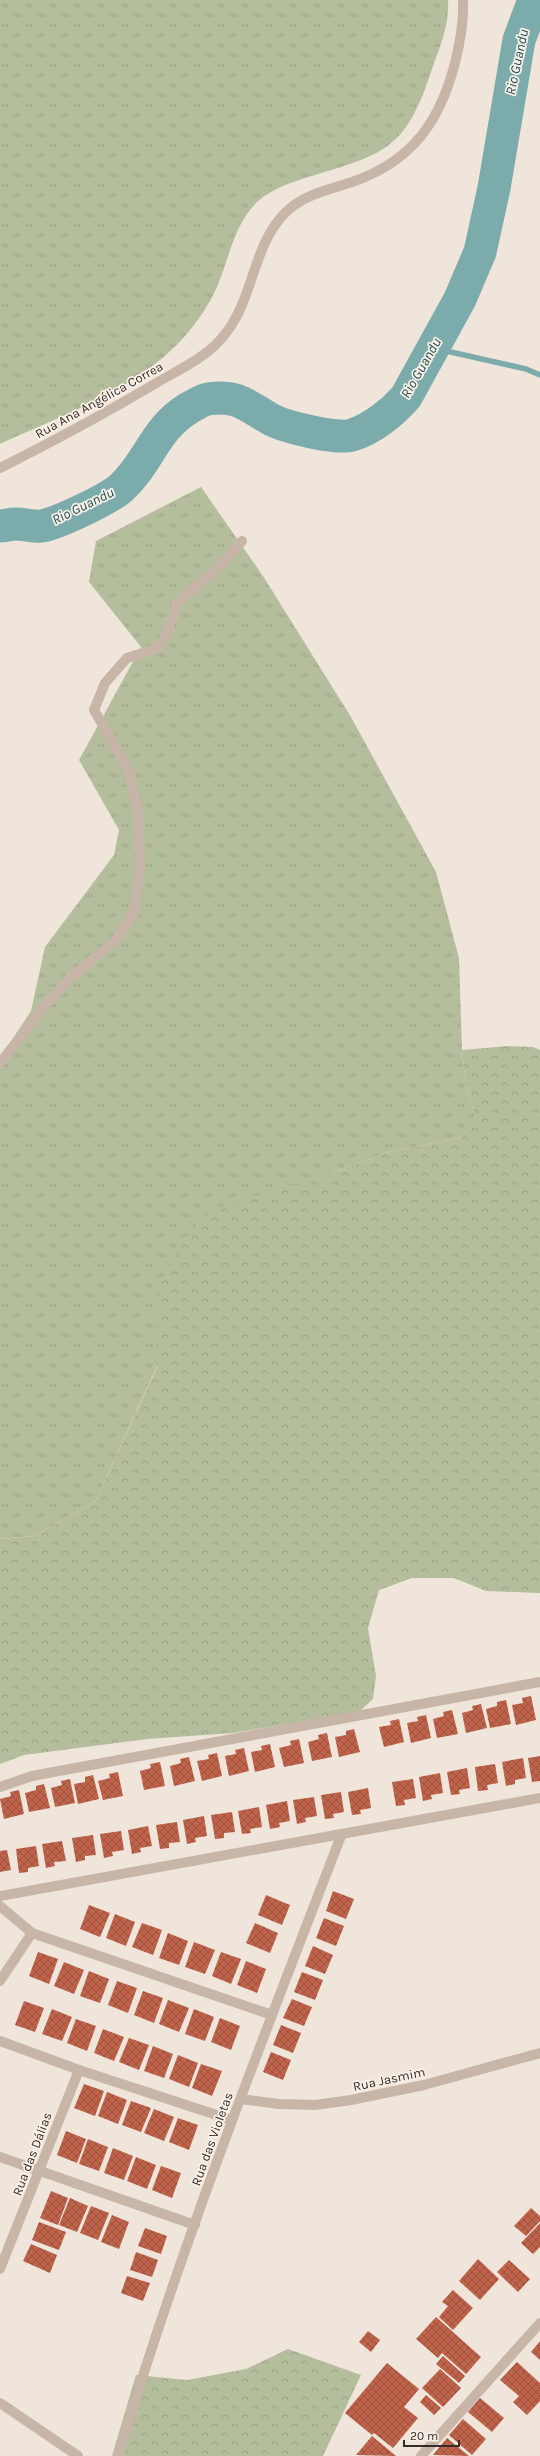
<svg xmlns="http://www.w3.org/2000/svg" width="540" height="2456" font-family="Karla,sans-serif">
<defs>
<pattern id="grass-tufts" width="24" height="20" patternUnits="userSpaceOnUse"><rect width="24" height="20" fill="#b4be9c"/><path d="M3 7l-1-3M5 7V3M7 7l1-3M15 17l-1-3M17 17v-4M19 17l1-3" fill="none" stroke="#9ba386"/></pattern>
<pattern id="forest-crowns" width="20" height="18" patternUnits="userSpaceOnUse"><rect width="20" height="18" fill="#b4be9c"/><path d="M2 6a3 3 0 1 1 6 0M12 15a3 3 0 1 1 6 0" fill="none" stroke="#9ba386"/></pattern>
<pattern id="building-cross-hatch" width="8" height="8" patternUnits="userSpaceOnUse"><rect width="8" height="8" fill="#bf634b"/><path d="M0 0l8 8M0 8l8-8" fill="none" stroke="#9c523e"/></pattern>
</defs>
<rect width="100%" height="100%" fill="#f0e5db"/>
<g fill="url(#grass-tufts)">
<path d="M 0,0 L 448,0 C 450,26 438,51 430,75 C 405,150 383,154 312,176 C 292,182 273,188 257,202 C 230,229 229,267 211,299 C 166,381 80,407 0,444 Z"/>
<polygon points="201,487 263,576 351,717 436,872 459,958 462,1050 465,1078 474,1113 474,1126 459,1138 389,1152 322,1177 157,1313 157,1366 95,1502 34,1536 0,1539 0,1058 31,1011 45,947 114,855 119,830 79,760 141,647 89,582 96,541"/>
</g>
<g fill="url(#forest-crowns)">
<polygon points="508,1046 533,1047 540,1050 540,1593 486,1591 454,1578 412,1578 379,1590 368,1628 376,1676 373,1699 359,1712 233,1733 147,1739 24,1755 0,1764 0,1539 34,1536 95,1502 157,1367 157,1313 162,1282 183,1242 201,1219 225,1205 322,1177 389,1152 459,1138 474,1126 474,1113 465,1078 462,1050"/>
<polygon points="288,2349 361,2375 323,2456 112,2456 136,2375 187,2380 246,2369"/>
</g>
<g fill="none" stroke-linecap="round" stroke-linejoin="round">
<polyline stroke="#7cabab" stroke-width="5.5" points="433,348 526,369 540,375"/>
<path stroke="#7cabab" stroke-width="33" d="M 0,526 C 5,526 10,524 15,524 C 24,524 34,527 42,526 C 58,523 109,499 121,488 C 149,463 154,429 189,408 C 195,405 202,400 208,399 C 239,394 248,407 272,420 C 286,427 338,440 352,435 C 372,429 393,412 406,397 L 460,299 L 480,252 L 494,188 L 519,40 L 534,0"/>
</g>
<g fill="url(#building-cross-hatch)">
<polygon points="531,1696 536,1720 516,1725 512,1705 523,1703 522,1698"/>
<polygon points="506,1700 511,1724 490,1728 486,1709 497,1706 497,1702"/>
<polygon points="481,1704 487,1728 466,1733 462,1713 473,1710 472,1706"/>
<polygon points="452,1710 458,1734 437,1738 433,1719 444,1716 443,1712"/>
<polygon points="426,1715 431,1738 411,1743 407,1723 418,1721 417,1717"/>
<polygon points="399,1719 404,1742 384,1747 379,1727 391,1725 390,1721"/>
<polygon points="354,1729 360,1752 339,1757 335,1737 346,1735 346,1731"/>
<polygon points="327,1733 332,1757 312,1761 308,1742 319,1739 318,1735"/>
<polygon points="299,1739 304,1763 284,1767 279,1748 291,1745 290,1741"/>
<polygon points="270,1744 275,1767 255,1772 251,1752 262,1750 261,1746"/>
<polygon points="244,1748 249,1771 229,1776 225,1756 236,1754 235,1750"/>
<polygon points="217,1753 222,1776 202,1781 197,1761 209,1759 208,1755"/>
<polygon points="540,1756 540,1781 532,1782 528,1758"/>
<polygon points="189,1757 195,1781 174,1786 170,1766 181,1763 180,1759"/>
<polygon points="523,1758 526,1778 515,1780 515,1784 506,1786 502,1762"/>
<polygon points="160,1762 165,1786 144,1790 140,1771 151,1768 150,1764"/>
<polygon points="495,1764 498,1783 487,1785 488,1790 478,1791 475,1767"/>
<polygon points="467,1768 470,1788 459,1790 460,1794 451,1795 447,1772"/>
<polygon points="118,1772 123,1796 103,1800 98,1781 110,1778 109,1774"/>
<polygon points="440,1773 443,1793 431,1795 432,1799 423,1801 419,1777"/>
<polygon points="93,1775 99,1799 78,1804 74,1784 85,1782 85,1777"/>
<polygon points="70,1779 75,1803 55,1807 51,1788 62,1785 61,1781"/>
<polygon points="413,1779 416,1798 404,1800 405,1805 396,1806 392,1782"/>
<polygon points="44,1784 50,1808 29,1812 25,1793 36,1790 36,1786"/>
<polygon points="368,1788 371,1808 360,1810 361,1814 352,1815 348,1792"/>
<polygon points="19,1790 24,1814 4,1819 0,1799 11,1796 10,1792"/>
<polygon points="341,1792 344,1812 333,1814 334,1818 325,1819 321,1795"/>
<polygon points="314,1797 317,1816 305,1818 306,1822 297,1824 293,1800"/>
<polygon points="287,1801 290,1821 279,1823 280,1827 270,1829 266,1805"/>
<polygon points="259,1807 262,1827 250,1829 251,1833 242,1834 238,1811"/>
<polygon points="232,1812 235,1832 224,1833 224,1838 215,1839 211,1815"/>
<polygon points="204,1816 207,1836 195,1838 196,1842 187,1844 183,1820"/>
<polygon points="177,1822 180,1842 169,1843 169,1848 160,1849 156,1825"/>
<polygon points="148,1826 152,1846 140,1848 141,1852 132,1854 128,1830"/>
<polygon points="121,1831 124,1850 112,1852 113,1856 104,1858 100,1834"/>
<polygon points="93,1835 96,1855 85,1856 85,1860 76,1862 72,1838"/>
<polygon points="62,1841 66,1861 54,1862 55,1866 46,1868 42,1844"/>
<polygon points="36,1846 39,1866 28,1868 28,1872 19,1873 16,1849"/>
<polygon points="7,1850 11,1870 0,1872 0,1851"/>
<polygon points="333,1891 354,1899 346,1919 326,1911"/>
<polygon points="266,1895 290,1905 282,1925 258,1915"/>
<polygon points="89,1905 110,1913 100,1937 80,1929"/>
<polygon points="115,1914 135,1922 126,1946 106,1938"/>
<polygon points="324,1918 344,1926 336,1946 316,1938"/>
<polygon points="142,1923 162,1930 153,1955 132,1947"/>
<polygon points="255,1923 278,1933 270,1953 246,1943"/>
<polygon points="168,1933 188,1941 179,1965 159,1958"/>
<polygon points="194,1942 215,1950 205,1974 185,1967"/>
<polygon points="313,1946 333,1955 325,1974 305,1966"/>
<polygon points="38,1952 58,1959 49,1984 29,1976"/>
<polygon points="221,1952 241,1959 231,1984 212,1976"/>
<polygon points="246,1961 266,1969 257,1993 237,1985"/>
<polygon points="64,1962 84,1970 74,1994 54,1986"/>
<polygon points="89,1971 109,1979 100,2003 80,1996"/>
<polygon points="302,1972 323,1980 315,2000 294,1992"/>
<polygon points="117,1981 137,1988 128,2013 108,2005"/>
<polygon points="143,1991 163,1998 154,2023 134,2015"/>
<polygon points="292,1999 312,2007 304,2026 283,2018"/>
<polygon points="168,2000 189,2008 179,2032 159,2024"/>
<polygon points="24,2001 44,2008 35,2032 15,2025"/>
<polygon points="52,2009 72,2017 62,2041 42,2034"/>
<polygon points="194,2009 214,2017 205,2041 185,2034"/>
<polygon points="220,2018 240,2026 231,2050 211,2042"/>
<polygon points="76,2019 96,2026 87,2051 67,2043"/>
<polygon points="281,2025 301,2033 293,2053 273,2045"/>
<polygon points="103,2029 124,2037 114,2061 94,2053"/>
<polygon points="129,2038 149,2045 139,2070 119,2062"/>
<polygon points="153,2046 173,2054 164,2078 144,2071"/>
<polygon points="271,2052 291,2060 283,2080 263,2072"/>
<polygon points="178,2055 198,2063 189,2087 169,2079"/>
<polygon points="201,2064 222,2071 212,2096 192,2088"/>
<polygon points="84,2084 104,2091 95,2116 74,2108"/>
<polygon points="107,2092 127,2100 118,2124 98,2116"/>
<polygon points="131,2101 151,2108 141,2132 122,2125"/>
<polygon points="154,2109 174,2117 164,2141 144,2133"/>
<polygon points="178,2118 198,2125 189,2150 169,2142"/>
<polygon points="66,2131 86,2139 77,2163 57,2155"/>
<polygon points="88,2139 108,2147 99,2171 79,2164"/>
<polygon points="113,2148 133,2156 124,2180 104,2173"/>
<polygon points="136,2157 156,2165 147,2189 127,2181"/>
<polygon points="161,2166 181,2173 172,2198 152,2190"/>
<polygon points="51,2191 68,2198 58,2225 40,2218"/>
<polygon points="70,2198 88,2206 77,2232 59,2225"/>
<polygon points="91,2206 109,2213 98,2240 80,2233"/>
<polygon points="531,2208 540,2216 540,2221 526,2236 514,2226"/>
<polygon points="112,2215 129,2222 119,2249 101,2242"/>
<polygon points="39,2222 66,2232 59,2250 32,2240"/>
<polygon points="540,2223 540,2247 533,2254 521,2243"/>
<polygon points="145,2228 167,2236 161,2254 138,2246"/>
<polygon points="31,2244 57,2255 50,2273 23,2261"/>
<polygon points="136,2252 158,2260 152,2277 130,2270"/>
<polygon points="478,2259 499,2279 480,2300 459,2281"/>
<polygon points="509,2260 530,2279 518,2292 497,2272"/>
<polygon points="127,2276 150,2283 143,2301 121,2293"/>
<polygon points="453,2290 473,2308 453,2330 439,2317 448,2306 442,2302"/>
<polygon points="436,2317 481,2357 466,2374 442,2353 438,2358 416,2339"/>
<polygon points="368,2331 380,2340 371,2352 359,2342"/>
<polygon points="540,2341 540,2360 531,2352"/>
<polygon points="443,2356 465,2376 459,2383 436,2364"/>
<polygon points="517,2362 540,2383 540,2401 527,2415 513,2402 519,2396 500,2380"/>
<polygon points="387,2363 419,2389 404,2407 418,2418 393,2448 374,2433 372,2435 345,2413"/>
<polygon points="440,2369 461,2388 443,2407 422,2388"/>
<polygon points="426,2395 441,2408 434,2415 420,2402"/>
<polygon points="480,2398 504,2418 492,2432 468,2412"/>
<polygon points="463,2419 486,2439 472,2455 449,2435"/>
<polygon points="372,2436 396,2456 356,2455"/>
<polygon points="447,2438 469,2456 433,2455"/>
</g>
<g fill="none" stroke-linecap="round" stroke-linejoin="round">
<g stroke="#c7b5a8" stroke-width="10">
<polyline points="0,1063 44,1007 69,979 115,941 134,912 140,865 138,811 129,771 94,710 105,683 127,658 158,648 168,631 177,603 222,564 242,541"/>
<polyline points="0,1787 32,1776 540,1682"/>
<polyline points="0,1896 540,1798"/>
<polyline points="0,1906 32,1933 272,2015"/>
<polyline points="0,1981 32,1933"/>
<polyline points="0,2041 79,2070 232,2120"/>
<polyline points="241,2099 279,2104 315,2105 351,2100 424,2085 540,2053"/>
<polyline points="0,2157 195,2225"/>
<polyline points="0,2269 79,2070"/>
<polyline points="0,2403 78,2456"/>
<path d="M 118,2456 C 181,2245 262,2041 341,1836"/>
<polyline points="421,2456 540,2323"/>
</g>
<path stroke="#c7b5a8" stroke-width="10" d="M 0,468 C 54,441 106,413 158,382 C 182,368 209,356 226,333 C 254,297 253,245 285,213 C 305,193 330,190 355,181 C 413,160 440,121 455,63 C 460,43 464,21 463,0"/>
</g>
<g text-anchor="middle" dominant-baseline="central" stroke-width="3.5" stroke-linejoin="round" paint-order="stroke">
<g font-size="13" fill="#352b28" stroke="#f8f0e7">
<text transform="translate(99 400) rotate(-29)">Rua Ana Angélica Correa</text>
<text transform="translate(389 2079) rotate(-12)">Rua Jasmim</text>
<text transform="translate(212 2139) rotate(-70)">Rua das Violetas</text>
<text transform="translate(32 2154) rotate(-69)">Rua das Dálias</text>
</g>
<g font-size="14" font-style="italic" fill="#205254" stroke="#f8f0e7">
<text transform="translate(517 62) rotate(-78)">Rio Guandu</text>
<text transform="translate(421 368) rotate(-60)">Rio Guandu</text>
<text transform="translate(83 506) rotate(-26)">Rio Guandu</text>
</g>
</g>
<path d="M404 2440v6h55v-6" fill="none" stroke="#352b28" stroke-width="2"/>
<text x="410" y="2440" font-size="12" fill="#352b28" stroke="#f8f0e7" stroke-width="3" paint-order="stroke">20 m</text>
</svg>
